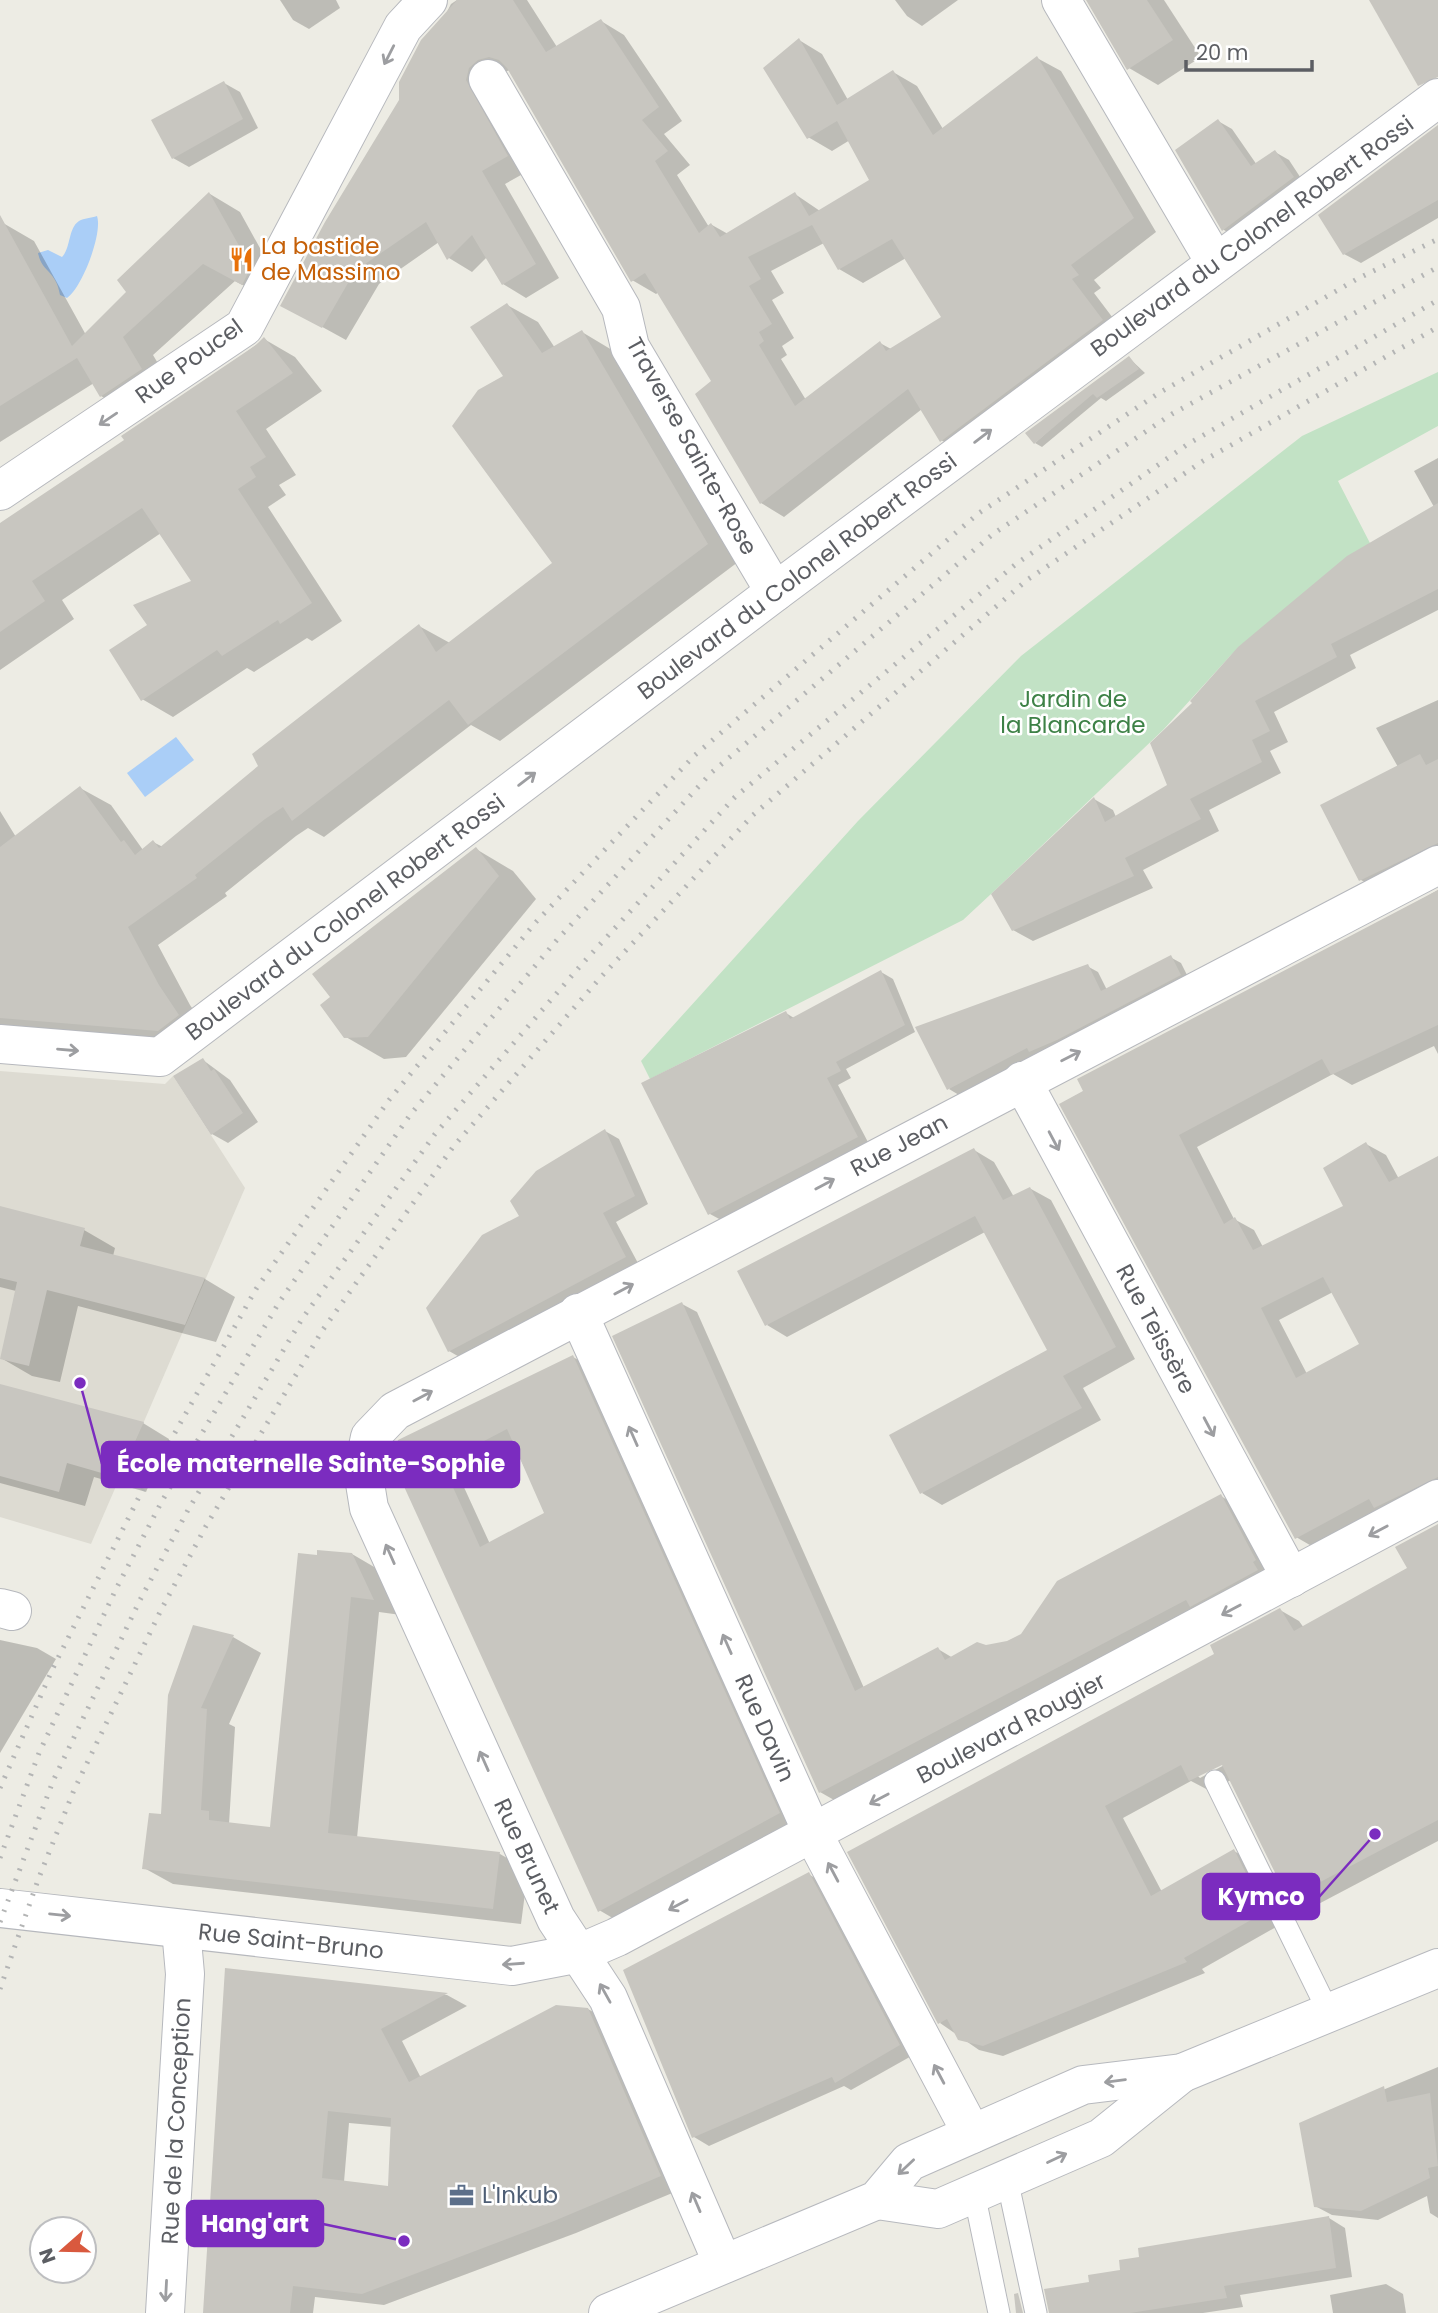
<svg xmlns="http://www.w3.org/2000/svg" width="1438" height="2313" font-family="Poppins,sans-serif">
<rect width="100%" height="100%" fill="#edece4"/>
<polygon fill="#dddbd2" points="0,1071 165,1084 173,1076 245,1188 91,1544 0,1517"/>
<polygon fill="#c2e2c5" points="1438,372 1438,426 1338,481 1372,547 1336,566 1231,655 1163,730 991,894 963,920 650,1079 641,1061 858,821 1021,656 1302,436"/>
<g fill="#aacef7">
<path d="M 97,216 C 103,233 82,288 67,298 L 60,295 C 56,270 42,273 38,253 L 48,250 L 62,257 C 71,248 68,228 79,221 C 84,218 91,218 97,216 Z"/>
<polygon points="176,737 194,760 145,797 127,773"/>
</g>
<g fill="#0003" fill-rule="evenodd">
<polygon points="280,0 336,0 340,8 309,29 293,20"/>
<path d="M 457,0 L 527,0 L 557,47 L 601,21 L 624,35 L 682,121 L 664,134 L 690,165 L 677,175 L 709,227 L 712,225 L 728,234 L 795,194 L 820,211 L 871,180 L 850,140 L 832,151 L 808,137 L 799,40 L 822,54 L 848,100 L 893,72 L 917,86 L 943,129 L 1037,58 L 1061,71 L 1156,232 L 1094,280 L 1101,288 L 1094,293 L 1125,334 L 965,454 L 941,440 L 922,409 L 784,517 L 761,503 L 713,382 L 659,292 L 656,294 L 632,280 L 510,70 L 502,73 L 530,170 L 505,184 L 559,278 L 526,298 L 503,284 L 487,257 L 472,272 L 449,258 L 439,242 L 379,284 L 346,340 L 306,318 L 401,101 L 451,4 ZM 824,243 L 839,269 L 863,283 L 906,258 L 943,318 L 891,349 L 880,343 L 806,400 L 781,359 L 787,355 L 782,346 L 794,338 L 772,300 L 784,293 L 771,271 Z"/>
<polygon points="895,0 958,0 922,26 907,16"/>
<polygon points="1088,0 1164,0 1201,57 1158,85 1129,68"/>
<polygon points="224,83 240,92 258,128 189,167 173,158"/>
<polygon points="1218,121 1232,129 1257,165 1275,152 1289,160 1306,186 1237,238 1224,230 1177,150"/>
<polygon points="1438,127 1438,218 1361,263 1344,254"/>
<polygon points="210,194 240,212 281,286 273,301 235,281 153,355 172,387 132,414 101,396 94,383 0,442 0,225 3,223 34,241 86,335 129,292"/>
<polygon points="507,305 538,322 555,348 582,332 612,350 738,562 500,741 471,725 324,837 308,828 296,836 225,893 227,896 158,945 190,1005 209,1033 190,1048 0,1033 0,811 16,837 80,788 111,805 143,850 153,842 163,847 260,767 419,626 450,643 555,564 506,377"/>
<polygon points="264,339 295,357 322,391 266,429 296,475 279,485 286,495 268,507 342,621 312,641 307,638 254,672 247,668 173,717 142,699 150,626 193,581 161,533 62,600 74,619 0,670 0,539"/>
<polygon points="1129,358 1145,373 1106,401 1101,398 1042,447 1035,443"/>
<polygon points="1438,458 1438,610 1350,655 1356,668 1274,712 1288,742 1270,751 1281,773 1209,810 1219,831 1143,870 1153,888 1033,941 1013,930 1094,799 1113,810 1116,817 1170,786 1434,507 1414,471"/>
<polygon points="1438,700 1438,863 1380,891 1361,880 1322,806 1398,767 1376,728"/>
<polygon points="476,849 513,871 536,899 406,1057 384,1059 346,1037"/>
<path d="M 1438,890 L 1438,1054 L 1434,1046 L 1352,1085 L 1333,1074 L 1197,1147 L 1234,1219 L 1254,1230 L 1263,1247 L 1345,1206 L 1366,1144 L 1386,1155 L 1399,1179 L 1438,1158 L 1438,1482 L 1315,1548 L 1296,1537 L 1061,1104 ZM 1333,1292 L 1362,1345 L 1307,1374 L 1279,1320 Z"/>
<polygon points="1170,957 1181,963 1190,981 959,1095 949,1089 1087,966 1098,972 1107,990"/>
<polygon points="881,972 893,979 915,1032 846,1069 851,1078 838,1085 869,1144 721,1220 710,1214 786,1013 794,1018"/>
<polygon points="203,1060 230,1080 258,1122 228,1143 212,1134"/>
<polygon points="605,1131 619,1139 648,1204 616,1222 639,1265 463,1359 449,1351 521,1217"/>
<polygon points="974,1150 994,1162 1014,1197 1031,1189 1051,1200 1135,1359 1083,1388 1101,1420 942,1505 922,1493 1049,1350 985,1232 787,1337 767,1325"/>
<polygon points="0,1214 84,1230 115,1248 113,1256 205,1279 235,1297 216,1342 78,1306 60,1382 32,1376 1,1358 16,1291 0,1287"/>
<polygon points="682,1304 697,1312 864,1688 938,1649 953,1658 1007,1643 1022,1635 1221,1496 1235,1505 1270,1568 834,1800 820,1792"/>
<path d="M 573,1357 L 589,1366 L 795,1823 L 616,1920 L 599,1910 L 393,1458 ZM 513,1443 L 546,1513 L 490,1544 L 457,1472 Z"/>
<polygon points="0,1386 143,1423 169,1439 146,1492 94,1477 85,1506 0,1483"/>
<path d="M 1438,1526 L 1438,1841 L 1309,1909 L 1289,1898 L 1231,1780 L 1210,1791 L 1191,1781 L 1123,1818 L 1162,1892 L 1234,1851 L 1253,1862 L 1283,1923 L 1202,1969 L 1205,1973 L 1003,2056 L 979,2050 L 940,2023 L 1217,1654 L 1280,1610 L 1299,1621 L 1304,1628 L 1410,1569 ZM 1229,1759 L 1230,1762 L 1200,1778 L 1197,1775 Z"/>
<polygon points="352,1554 381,1571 401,1615 379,1612 357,1838 500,1854 528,1870 521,1924 173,1884 144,1868 163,1816 169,1696 233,1637 261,1653 229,1724 235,1727 229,1824 272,1829 318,1557"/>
<polygon points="0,1640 37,1648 56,1659 0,1753"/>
<polygon points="808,1874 824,1883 915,2054 851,2090 844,2086 709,2146 694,2137"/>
<path d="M 227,1970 L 447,1995 L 467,2006 L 402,2041 L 421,2078 L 588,2009 L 610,2022 L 682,2189 L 576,2233 L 384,2305 L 315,2297 L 313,2313 L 205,2313 ZM 349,2123 L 393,2127 L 389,2188 L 344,2182 Z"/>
<polygon points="1438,2067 1438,2218 1430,2213 1427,2196 1378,2220 1332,2215 1315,2206 1301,2124"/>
<polygon points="1329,2218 1345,2228 1352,2277 1240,2295 1243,2307 1203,2313 1082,2313 1091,2284 1122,2271"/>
<polygon points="1386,2284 1403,2294 1406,2313 1333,2313 1330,2295"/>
</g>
<g fill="#c8c6c0" fill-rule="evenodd">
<path d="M 457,0 L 513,0 L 546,52 L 601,19 L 659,107 L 642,120 L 668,151 L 655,161 L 699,233 L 711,223 L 720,237 L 795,192 L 809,216 L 869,180 L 837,121 L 807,139 L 763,68 L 799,38 L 837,105 L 893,70 L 933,135 L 1037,56 L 1134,218 L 1071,265 L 1079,275 L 1072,279 L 1103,320 L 940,442 L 908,389 L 760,504 L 695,394 L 711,381 L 645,273 L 631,282 L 507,68 L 499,60 L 489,57 L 478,60 L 469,68 L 466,80 L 508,156 L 482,171 L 536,264 L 502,285 L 472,235 L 447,260 L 426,222 L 355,271 L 322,328 L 280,306 L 325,222 L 399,100 L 399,82 L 421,40 ZM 812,225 L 838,270 L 892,239 L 941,317 L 886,351 L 880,341 L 795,406 L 759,345 L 764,341 L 759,332 L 772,324 L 749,286 L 761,279 L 748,257 Z"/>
<polygon points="1086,0 1147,0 1173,40 1127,70"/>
<polygon points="1369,0 1438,0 1438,77 1418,86"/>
<polygon points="224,81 243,119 172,159 151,120"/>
<polygon points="1218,119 1251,166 1275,150 1294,177 1222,231 1175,150"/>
<polygon points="1438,125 1438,200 1343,255 1318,215"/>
<polygon points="209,192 251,267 242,285 203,264 123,337 142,369 100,397 77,358 0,406 0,215 72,346 126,292 117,280"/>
<polygon points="507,303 542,353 582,330 708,544 468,725 449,700 292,821 283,807 265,819 195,875 197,878 128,927 159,985 179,1015 158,1031 0,1018 0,847 80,786 121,842 124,840 135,855 153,840 159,848 258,766 252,754 419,624 436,652 552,563 452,426 478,390 503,376 470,327"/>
<polygon points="264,337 293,373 236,411 266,457 250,467 256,477 238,489 312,603 280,624 278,620 222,656 217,650 141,701 109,650 147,625 133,605 191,581 142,508 32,581 45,601 0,632 0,523 124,440 121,436 256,345"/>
<polygon points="1129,356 1139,369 1097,398 1093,394 1034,444 1025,433"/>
<polygon points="1438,503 1438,589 1331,644 1337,657 1255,701 1270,731 1252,740 1262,762 1190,799 1201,819 1125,858 1134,876 1012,931 991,894 1094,797 1105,822 1167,785 1150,743 1192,703 1190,701 1238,647 1347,556"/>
<polygon points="1420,754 1426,765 1438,759 1438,843 1359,881 1320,805"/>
<polygon points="476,847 499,876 368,1037 344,1038 320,1005 330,997 312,974"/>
<path d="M 1438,890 L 1438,1025 L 1331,1075 L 1322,1059 L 1179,1135 L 1224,1224 L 1235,1217 L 1253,1250 L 1343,1206 L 1323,1168 L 1366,1142 L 1389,1182 L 1438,1156 L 1438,1477 L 1374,1508 L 1369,1499 L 1295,1539 L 1059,1104 L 1083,1091 L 1077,1079 ZM 1323,1277 L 1359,1344 L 1296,1378 L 1261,1308 Z"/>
<polygon points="1171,955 1181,975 1057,1040 1029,1052 1027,1048 947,1090 915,1027 1088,964 1101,991"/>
<polygon points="881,970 905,1025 836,1062 841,1071 827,1078 858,1137 708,1215 641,1083 786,1011 790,1019"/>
<polygon points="203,1058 211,1071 214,1069 243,1113 211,1135 173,1076"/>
<polygon points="605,1129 635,1196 603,1213 626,1257 448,1352 426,1308 482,1235 519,1216 510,1201 536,1171"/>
<polygon points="974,1148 1003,1200 1030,1187 1116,1347 1063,1376 1082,1408 920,1494 889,1435 1047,1350 975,1216 765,1326 737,1271"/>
<polygon points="0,1206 85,1228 80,1246 205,1278 185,1325 47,1290 29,1366 0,1359 17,1282 0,1278"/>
<polygon points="682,1302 855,1691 938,1647 945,1660 977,1642 986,1645 1007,1641 1021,1634 1057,1581 1221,1494 1256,1560 1253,1562 1258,1570 1190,1607 1186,1600 819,1793 612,1336"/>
<path d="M 573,1355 L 780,1813 L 598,1912 L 391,1458 L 398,1440 ZM 507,1429 L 544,1513 L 480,1547 L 442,1463 Z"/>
<polygon points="0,1384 144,1422 119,1478 67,1463 59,1492 0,1476"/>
<polygon points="1438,1524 1438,1820 1288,1899 1222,1765 1189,1781 1181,1765 1105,1806 1151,1896 1234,1849 1265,1912 1184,1958 1187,1962 983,2046 958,2040 947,2019 938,2024 847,1852 1214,1654 1210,1645 1280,1608 1294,1631 1407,1568 1395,1547"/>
<polygon points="317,1550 352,1553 374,1600 351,1597 328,1833 500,1852 493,1909 142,1869 149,1813 161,1814 168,1695 193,1625 234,1635 201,1708 207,1709 201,1810 209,1811 209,1820 270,1827 298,1553 317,1555"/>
<polygon points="809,1872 900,2045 835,2083 832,2077 692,2138 623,1970"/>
<path d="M 225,1968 L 448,1993 L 381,2029 L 409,2082 L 556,2005 L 588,2008 L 661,2176 L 554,2221 L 362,2294 L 293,2286 L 290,2313 L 203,2313 ZM 328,2111 L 391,2118 L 388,2186 L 322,2178 Z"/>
<polygon points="1384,2086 1387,2102 1430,2093 1438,2166 1428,2168 1430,2178 1361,2211 1314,2207 1299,2123"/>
<polygon points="1329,2216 1336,2268 1224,2286 1227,2298 1130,2313 1049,2313 1044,2289 1089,2282 1088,2275 1120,2270 1119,2260 1139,2257 1138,2248"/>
<polygon points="1018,2293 1023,2313 1016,2313 1014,2294"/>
</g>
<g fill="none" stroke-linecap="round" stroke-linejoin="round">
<defs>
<g id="lane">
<polyline points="1215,1781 1329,2013"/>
<polyline points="1007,2179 1036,2313"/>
<polyline points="974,2193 999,2313"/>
</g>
<g id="street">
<polyline points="1061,0 1215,262"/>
<polyline points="488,79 621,308 630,347 775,592"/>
<polyline points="0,491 244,327 403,27 428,0"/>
<polyline points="0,1044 160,1057 775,592 1438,98"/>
<polyline points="1022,1081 1291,1578"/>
<polyline points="578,1313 813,1834 972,2134"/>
<polyline points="0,1608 12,1611"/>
<polyline points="0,1908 512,1966 580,1953 617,1937 1438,1499"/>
<polyline points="723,2264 608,1998 556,1919 369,1508 363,1471 370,1437 395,1411 1438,865"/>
<polyline points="165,2313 185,1974 181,1929"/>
</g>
<g id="secondary">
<polyline points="877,2200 938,2209 1101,2138 1182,2073"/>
<polyline points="608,2313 877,2200 909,2162 1083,2085 1182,2073 1438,1968"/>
</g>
</defs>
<use href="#lane" stroke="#b6b8bd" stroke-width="23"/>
<use href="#street" stroke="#b6b8bd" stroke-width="40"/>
<use href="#secondary" stroke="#b7b9be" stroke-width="40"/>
<use href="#lane" stroke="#fff" stroke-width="21"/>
<use href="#street" stroke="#fff" stroke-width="38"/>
<use href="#secondary" stroke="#fff" stroke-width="38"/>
<g stroke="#b4b5b5" stroke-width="5" stroke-dasharray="2 9" stroke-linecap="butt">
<polyline points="0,1788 53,1668 142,1491 256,1289 389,1100 535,923 695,755 979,513 1159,393 1357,279 1438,239"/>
<polyline points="0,1858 39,1753 116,1589 162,1501 278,1304 410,1115 556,941 711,773 993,534 1172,414 1438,267"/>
<polyline points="0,1922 53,1781 140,1600 188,1510 302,1319 435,1134 582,964 735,797 1016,564 1188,444 1438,300"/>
<polyline points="0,1989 38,1880 74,1790 161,1610 206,1526 322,1331 453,1147 600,978 753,815 1027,580 1203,461 1438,327"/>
</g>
</g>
<defs><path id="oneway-shaft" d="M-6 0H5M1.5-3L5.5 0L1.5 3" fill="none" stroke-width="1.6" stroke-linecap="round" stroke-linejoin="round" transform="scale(1.75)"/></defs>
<g stroke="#9d9ea1">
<use href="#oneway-shaft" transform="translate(389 55) rotate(117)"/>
<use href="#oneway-shaft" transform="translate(108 419) rotate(146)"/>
<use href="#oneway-shaft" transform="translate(983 436) rotate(-37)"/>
<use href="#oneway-shaft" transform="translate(527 779) rotate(-37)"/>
<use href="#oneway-shaft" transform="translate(68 1050) rotate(5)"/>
<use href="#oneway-shaft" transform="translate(1071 1056) rotate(-27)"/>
<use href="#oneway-shaft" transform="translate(1054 1141) rotate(62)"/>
<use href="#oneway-shaft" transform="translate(825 1184) rotate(-28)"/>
<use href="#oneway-shaft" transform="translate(624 1289) rotate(-28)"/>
<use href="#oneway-shaft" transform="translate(423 1396) rotate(-28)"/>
<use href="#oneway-shaft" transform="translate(1209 1427) rotate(62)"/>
<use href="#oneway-shaft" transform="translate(633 1436) rotate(-114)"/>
<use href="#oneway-shaft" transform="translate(1378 1531) rotate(152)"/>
<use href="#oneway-shaft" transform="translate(390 1554) rotate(-114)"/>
<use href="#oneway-shaft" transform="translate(1231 1610) rotate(152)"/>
<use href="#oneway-shaft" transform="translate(727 1644) rotate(-114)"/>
<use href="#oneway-shaft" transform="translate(484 1761) rotate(-114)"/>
<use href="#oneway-shaft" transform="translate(879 1799) rotate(152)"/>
<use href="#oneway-shaft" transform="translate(833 1872) rotate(-118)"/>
<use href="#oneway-shaft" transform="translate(678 1905) rotate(152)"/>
<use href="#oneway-shaft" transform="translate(60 1915) rotate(6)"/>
<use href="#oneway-shaft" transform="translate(513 1964) rotate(176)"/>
<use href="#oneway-shaft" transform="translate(605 1993) rotate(-119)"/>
<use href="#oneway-shaft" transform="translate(939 2074) rotate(-118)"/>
<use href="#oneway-shaft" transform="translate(1115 2081) rotate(173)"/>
<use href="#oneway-shaft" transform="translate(1057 2158) rotate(-25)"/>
<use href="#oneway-shaft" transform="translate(906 2167) rotate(137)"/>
<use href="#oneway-shaft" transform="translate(696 2202) rotate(-113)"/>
<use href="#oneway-shaft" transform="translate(166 2291) rotate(93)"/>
</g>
<defs>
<symbol id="restaurant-bare" viewBox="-9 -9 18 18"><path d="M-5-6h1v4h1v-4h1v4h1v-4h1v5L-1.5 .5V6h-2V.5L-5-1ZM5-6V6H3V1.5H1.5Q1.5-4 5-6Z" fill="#e8710a" stroke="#fff" stroke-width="2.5" paint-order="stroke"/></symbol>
<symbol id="office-bare" viewBox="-9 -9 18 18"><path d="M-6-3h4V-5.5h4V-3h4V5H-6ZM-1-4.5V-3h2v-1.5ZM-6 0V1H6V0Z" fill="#5c6f8a" stroke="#fff" stroke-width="2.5" paint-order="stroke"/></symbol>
</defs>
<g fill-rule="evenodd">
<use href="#restaurant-bare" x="224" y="242" width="35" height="35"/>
<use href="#office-bare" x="444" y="2178" width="35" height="35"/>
</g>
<g text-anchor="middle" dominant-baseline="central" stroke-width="5" stroke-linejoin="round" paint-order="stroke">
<g font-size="23" fill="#5c5e63" stroke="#fff">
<text transform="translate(1252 236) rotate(-36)">Boulevard du Colonel Robert Rossi</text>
<text transform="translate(189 361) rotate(-36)">Rue Poucel</text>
<text transform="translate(692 446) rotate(61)">Traverse Sainte-Rose</text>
<text transform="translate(797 576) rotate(-37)">Boulevard du Colonel Robert Rossi</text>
<text transform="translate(345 917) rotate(-37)">Boulevard du Colonel Robert Rossi</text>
<text transform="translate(899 1145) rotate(-28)">Rue Jean</text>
<text transform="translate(1156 1329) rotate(62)">Rue Teissère</text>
<text transform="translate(765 1728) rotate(66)">Rue Davin</text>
<text transform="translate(1011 1728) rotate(-28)">Boulevard Rougier</text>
<text transform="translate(527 1856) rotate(65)">Rue Brunet</text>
<text transform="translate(291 1941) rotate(6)">Rue Saint-Bruno</text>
<text transform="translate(176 2121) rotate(-87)">Rue de la Conception</text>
</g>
<g font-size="23" fill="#c56008" stroke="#fff" text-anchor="start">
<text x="261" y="246">La bastide<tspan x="261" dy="26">de Massimo</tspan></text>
</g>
<g font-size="23" fill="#3d8146" stroke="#fff">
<text x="1073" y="699">Jardin de<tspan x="1073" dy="26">la Blancarde</tspan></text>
</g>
<g font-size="23" fill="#4e5e75" stroke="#fff" text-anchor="start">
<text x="482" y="2195">L'Inkub</text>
</g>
</g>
<path fill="none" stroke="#7b2cbf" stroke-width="2.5" d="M80 1383L102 1464M1375 1834L1319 1897M404 2241L323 2224"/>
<g fill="#7b2cbf" stroke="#fff" stroke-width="2.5">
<circle cx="80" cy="1383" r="7"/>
<circle cx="1375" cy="1834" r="7"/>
<circle cx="404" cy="2241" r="7"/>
</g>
<g fill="#7b2cbf" stroke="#7b2cbf" stroke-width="2.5">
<rect x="102" y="1442" width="417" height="45" rx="7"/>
<rect x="1203" y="1874" width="116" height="45" rx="7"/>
<rect x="187" y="2201" width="136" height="45" rx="7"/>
</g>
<g font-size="24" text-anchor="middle" font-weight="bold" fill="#fff">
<text x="311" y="1472">École maternelle Sainte-Sophie</text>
<text x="1261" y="1905">Kymco</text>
<text x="255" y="2232">Hang'art</text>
</g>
<g transform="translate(63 2250) rotate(250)"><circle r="33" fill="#ffffff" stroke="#bebfc1" stroke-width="2"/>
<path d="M0-5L12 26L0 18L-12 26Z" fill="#d9593e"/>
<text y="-10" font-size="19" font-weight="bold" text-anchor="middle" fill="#5c5e63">N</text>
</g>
<path d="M1186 60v10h126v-10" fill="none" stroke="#5c5e63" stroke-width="3.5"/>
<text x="1196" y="60" font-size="21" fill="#5c5e63" stroke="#ffffff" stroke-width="5" paint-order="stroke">20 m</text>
</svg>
